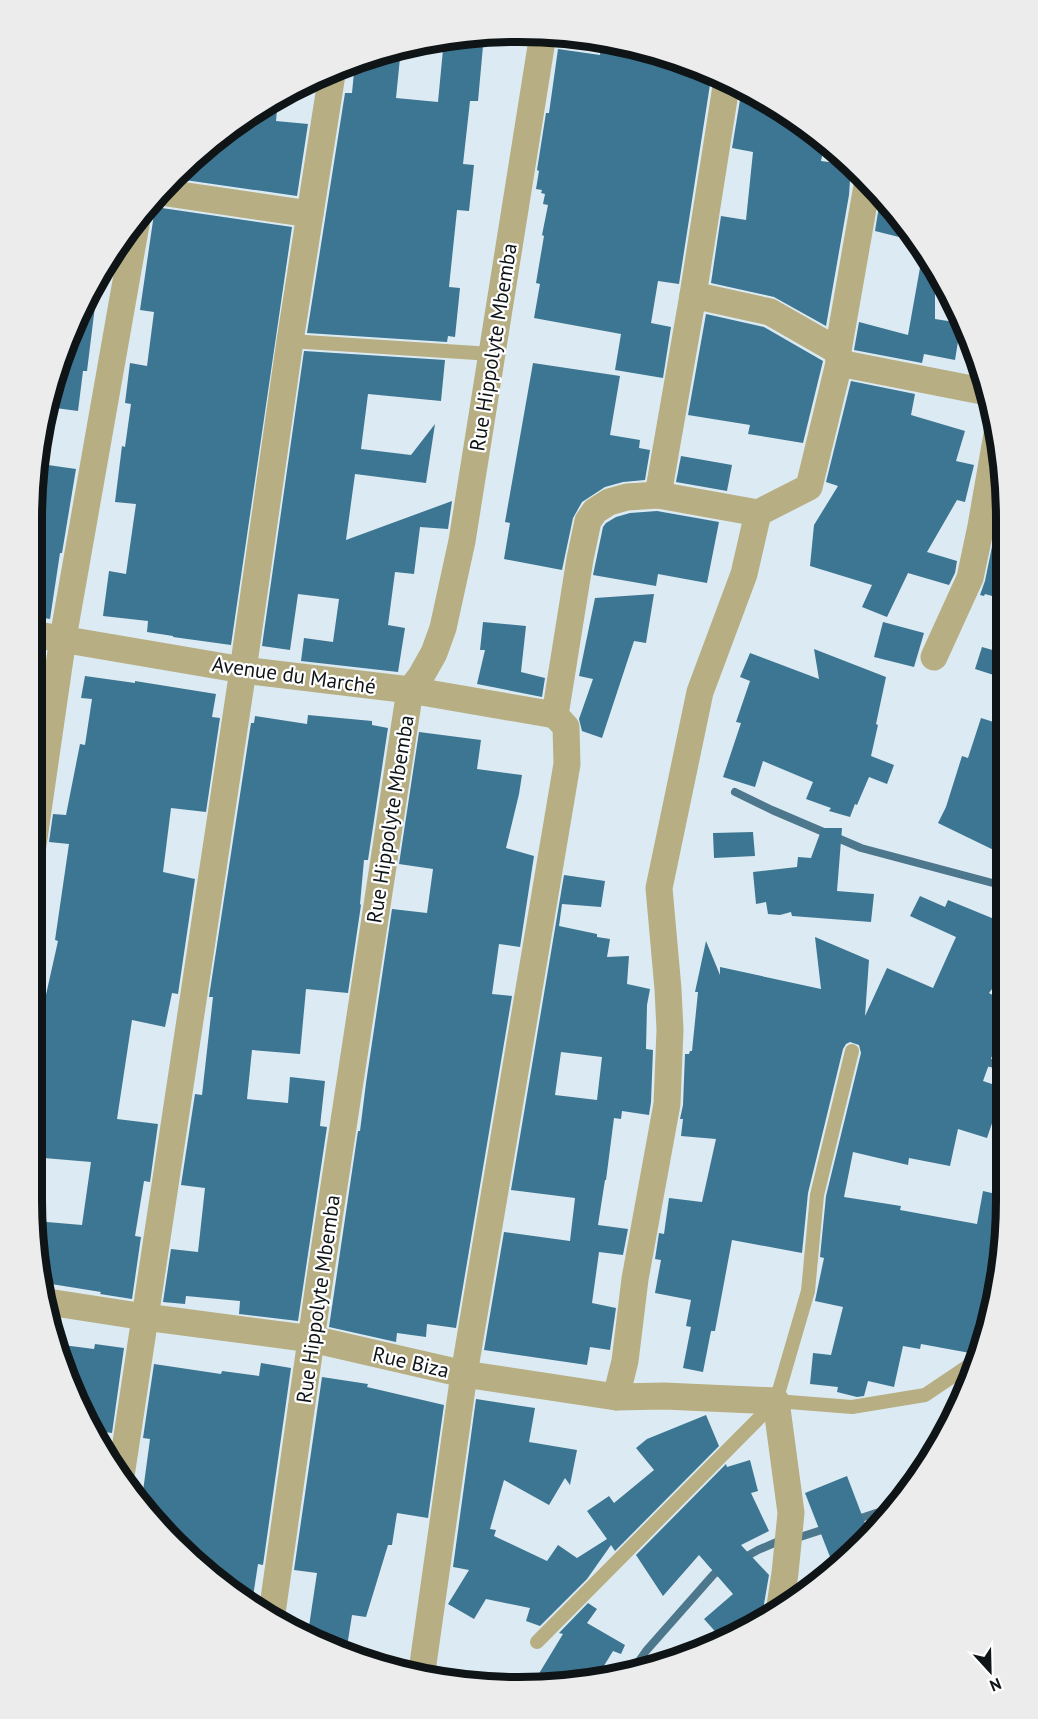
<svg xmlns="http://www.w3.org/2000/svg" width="1038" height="1719" font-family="'PT Sans',sans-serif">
<rect width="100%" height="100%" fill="#dcebf3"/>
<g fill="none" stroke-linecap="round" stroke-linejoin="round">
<g stroke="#4d778c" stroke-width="8">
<polyline points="735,792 772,810 861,848 1004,886"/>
<polyline points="981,1061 1005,1066"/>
<polyline points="852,1521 888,1509"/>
<polyline points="800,1537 828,1528"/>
<polyline points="740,1560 758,1550 779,1541"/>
<polyline points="634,1668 646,1651 714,1574 723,1569"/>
</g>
</g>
<g fill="#3d7692" fill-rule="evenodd">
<polygon points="484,35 478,101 470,101 463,164 474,165 469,211 457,210 449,287 460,288 455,337 448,336 447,342 307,333 345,93 352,93 355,62 401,48 396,98 438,102 444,39"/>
<polygon points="601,40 614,41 706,69 713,73 711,78 679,284 658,281 651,323 671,327 663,378 615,370 621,334 534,318 540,284 536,283 544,236 542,235 548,205 543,204 545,194 541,193 542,190 536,189 539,171 537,170 546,113 549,113 558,49 600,55"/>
<polygon points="741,94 759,97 790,114 825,142 821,161 851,165 849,195 826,326 774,297 711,283 721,216 746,220 753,152 732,148"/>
<polygon points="278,98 276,121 308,124 297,196 171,178 248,113"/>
<polygon points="879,206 890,208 915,241 875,231"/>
<polygon points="155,207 292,227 231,645 173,637 173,636 147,632 148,621 103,616 109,571 126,574 136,504 115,502 122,446 125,447 131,404 125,403 130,363 147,366 154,312 140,310"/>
<polygon points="923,251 935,267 935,319 961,323 955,360 924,354 922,363 854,350 859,322 908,335"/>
<polygon points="94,288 97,290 87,371 83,371 78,411 48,407 58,362"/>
<polygon points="706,314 764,327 823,361 803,443 748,434 750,425 688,415"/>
<polygon points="304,351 445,360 441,401 368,394 361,449 411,455 435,424 426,483 355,474 346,540 452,501 448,529 420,527 414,574 395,572 388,625 405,628 398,672 301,661 304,638 333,642 339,599 298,594 290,650 262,646"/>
<polygon points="533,363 620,376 610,435 640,440 639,448 650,450 645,480 623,482 605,487 582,502 573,518 562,570 504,559 510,523 505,522"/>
<polygon points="851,381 915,394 911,415 965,431 956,461 974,465 965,502 957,500 927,552 957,561 955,573 949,585 908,573 887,617 862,607 872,585 810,566 814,525 838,486 826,482"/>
<polygon points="681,456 732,465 727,491 676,482"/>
<polygon points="41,464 76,469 62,553 60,553 50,619 32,616 33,502 36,503"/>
<polygon points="657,511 719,522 707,583 658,574 656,586 593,575 603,527 606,523 616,517 630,513"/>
<polygon points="999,512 1003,512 1003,599 985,594 984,596 980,595 985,581"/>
<polygon points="654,594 646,643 634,641 602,738 582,731 579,719 593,679 579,676 595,598"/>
<polygon points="483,622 526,626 521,672 545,678 542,697 477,684 485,650 480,650"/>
<polygon points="883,622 924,633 914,667 874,657"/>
<polygon points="982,647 1003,653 1003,678 975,669"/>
<polygon points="814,649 886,677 876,724 878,725 871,756 894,765 887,784 869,777 857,805 855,804 850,817 829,811 831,808 806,799 813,782 763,761 755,787 723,777 741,723 736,722 750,681 740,677 750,653 819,679"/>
<polygon points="85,676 135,683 135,681 216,694 212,717 220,718 206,812 171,808 163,872 195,879 178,994 172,993 165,1027 132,1020 117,1119 158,1124 150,1182 144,1181 135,1236 141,1237 132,1299 100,1294 101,1292 45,1283 35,1221 82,1225 91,1162 32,1157 32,1086 41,1017 58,941 55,940 69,844 49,842 53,814 66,815 80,744 85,745 92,699 81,698"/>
<polygon points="308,715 372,721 372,725 388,728 368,860 364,860 360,904 361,905 348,993 306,989 300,1054 252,1050 247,1099 288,1103 290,1077 325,1081 320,1126 327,1127 298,1321 239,1314 240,1301 186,1296 185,1304 163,1302 171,1249 198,1252 205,1188 181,1185 195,1094 202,1095 213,997 209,997 251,723 254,723 255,716 307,724"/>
<polygon points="981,718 1003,725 1004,855 938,823 946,807 962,756 968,758"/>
<polygon points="419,732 481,740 477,769 522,775 519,794 506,848 534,856 520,947 499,944 492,994 512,996 456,1328 427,1324 426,1337 397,1333 396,1342 329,1327 358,1131 360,1131 366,1083 392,909 427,913 433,869 399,864"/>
<polygon points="822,828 842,828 837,891 874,894 871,922 792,916 791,912 780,915 768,914 766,902 756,904 753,872 797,867 798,857 811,858"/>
<polygon points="753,832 755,856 714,858 713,833"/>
<path d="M 564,875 L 605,881 L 601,907 L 562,904 L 559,926 L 597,934 L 597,937 L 610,939 L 607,957 L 629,956 L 627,984 L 650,989 L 647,1005 L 646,1049 L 653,1050 L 651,1102 L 649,1115 L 622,1111 L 621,1119 L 614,1118 L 606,1180 L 605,1180 L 598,1225 L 628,1229 L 623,1255 L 599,1252 L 592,1303 L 616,1308 L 610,1350 L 590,1347 L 587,1365 L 484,1350 L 504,1232 L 570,1241 L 575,1198 L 511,1190 ZM 561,1052 L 602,1057 L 597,1100 L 555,1095 Z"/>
<polygon points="920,896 945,907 948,900 1004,923 1004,973 989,993 1005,1002 1005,1020 983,1081 1004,1088 987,1138 958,1129 950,1166 909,1158 908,1165 853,1152 844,1197 901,1206 900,1210 977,1224 983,1191 1005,1196 1005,1232 987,1324 983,1323 970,1353 921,1344 920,1349 903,1346 894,1387 868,1381 864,1396 857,1397 837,1392 838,1387 810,1384 813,1353 831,1355 843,1307 815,1301 824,1258 820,1257 826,1196 861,1053 859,1045 850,1042 846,1044 843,1049 808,1193 802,1253 732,1240 715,1331 711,1331 703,1372 683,1368 691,1327 686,1326 691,1300 655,1293 661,1260 655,1259 659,1233 664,1234 669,1198 702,1202 716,1139 681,1136 683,1119 680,1119 683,1105 685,1054 689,1054 690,1051 692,1051 698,992 695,992 706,941 720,975 720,967 821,989 815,937 869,960 865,1016 887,968 933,988 956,937 910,916"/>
<polygon points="55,1344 94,1349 95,1344 124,1348 112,1433 97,1431 57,1356"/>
<polygon points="261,1363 291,1368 263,1565 258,1564 252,1603 223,1587 141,1506 150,1439 143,1438 154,1364 221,1374 222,1371 259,1376"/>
<polygon points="322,1377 368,1384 367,1387 444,1405 428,1518 397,1513 392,1545 388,1545 366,1617 352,1615 346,1653 308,1633 317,1573 294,1570"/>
<polygon points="476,1399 535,1408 529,1442 577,1450 570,1485 565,1478 549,1505 504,1480 490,1529 496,1530 494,1536 547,1561 558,1545 577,1558 607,1539 587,1511 609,1496 614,1503 654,1470 636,1448 647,1439 706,1415 719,1446 615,1551 611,1545 587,1579 540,1626 526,1621 530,1608 486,1599 474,1619 448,1604 469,1570 453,1567"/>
<polygon points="750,1460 758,1491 751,1493 769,1531 741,1545 769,1575 764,1604 766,1613 721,1638 704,1619 733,1594 699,1555 663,1596 636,1555 726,1464 727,1467"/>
<polygon points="847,1476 868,1531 834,1567 805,1493"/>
<polygon points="588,1603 597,1609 587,1623 625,1645 621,1654 613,1651 599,1674 532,1685 563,1634 559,1633"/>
</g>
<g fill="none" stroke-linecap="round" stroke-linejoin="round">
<g stroke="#b7af83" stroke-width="14">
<polyline points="290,341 492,354"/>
<polyline points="776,1401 852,1407 925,1395 980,1358"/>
<polyline points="537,1642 776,1401 808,1291 817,1195 852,1051"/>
</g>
<g stroke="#b7af83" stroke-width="27">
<polyline points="160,192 310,214"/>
<polyline points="693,295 770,312 838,351"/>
<polyline points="839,363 987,392"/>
<polyline points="658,495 693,295 727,80"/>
<polyline points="32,634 243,670 410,690 555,715"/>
<polyline points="934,657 970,578 981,526 997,434"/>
<polyline points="32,852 63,638 137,219"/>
<polyline points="48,1302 145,1317 312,1339 464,1374 616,1397 664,1396 776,1401 791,1513 785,1573 780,1606"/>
<polyline points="616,1397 625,1361 635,1279 667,1104 670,1030 668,989 659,888 700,692 744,574 758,513 809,487 839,363 838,351 868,180"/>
<polyline points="121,1476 243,670 290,341 333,68"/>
<polyline points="272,1613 319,1284 410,690 421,676 434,653 443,628 462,541 543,34"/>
<polyline points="422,1671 464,1374 567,764 566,727 555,715 580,559 588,521 595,511 609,502 627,497 658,495 758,513"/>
</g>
</g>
<g text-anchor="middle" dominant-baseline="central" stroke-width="4.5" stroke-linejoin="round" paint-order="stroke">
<g font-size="21" fill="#0f1417" stroke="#fff">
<text transform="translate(493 347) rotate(-81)">Rue Hippolyte Mbemba</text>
<text transform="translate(294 675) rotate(8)">Avenue du Marché</text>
<text transform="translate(390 819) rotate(-81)">Rue Hippolyte Mbemba</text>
<text transform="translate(318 1299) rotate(-82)">Rue Hippolyte Mbemba</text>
<text transform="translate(411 1362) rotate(13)">Rue Biza</text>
</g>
</g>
<path d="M0 0H1038V1719H0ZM519 42H519A477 477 0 0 1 996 519V1200A477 477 0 0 1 519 1677H519A477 477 0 0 1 42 1200V519A477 477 0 0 1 519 42Z" fill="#ececec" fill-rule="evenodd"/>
<path fill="none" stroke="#0f1417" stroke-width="8" d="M519 42H519A477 477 0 0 1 996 519V1200A477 477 0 0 1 519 1677H519A477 477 0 0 1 42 1200V519A477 477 0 0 1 519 42Z"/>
<g transform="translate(990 1671) rotate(158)" stroke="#ffffff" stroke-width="4.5" paint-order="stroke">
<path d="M0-4.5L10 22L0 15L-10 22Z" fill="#0f1417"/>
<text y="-9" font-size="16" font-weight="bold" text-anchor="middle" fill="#0f1417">N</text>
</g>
</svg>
